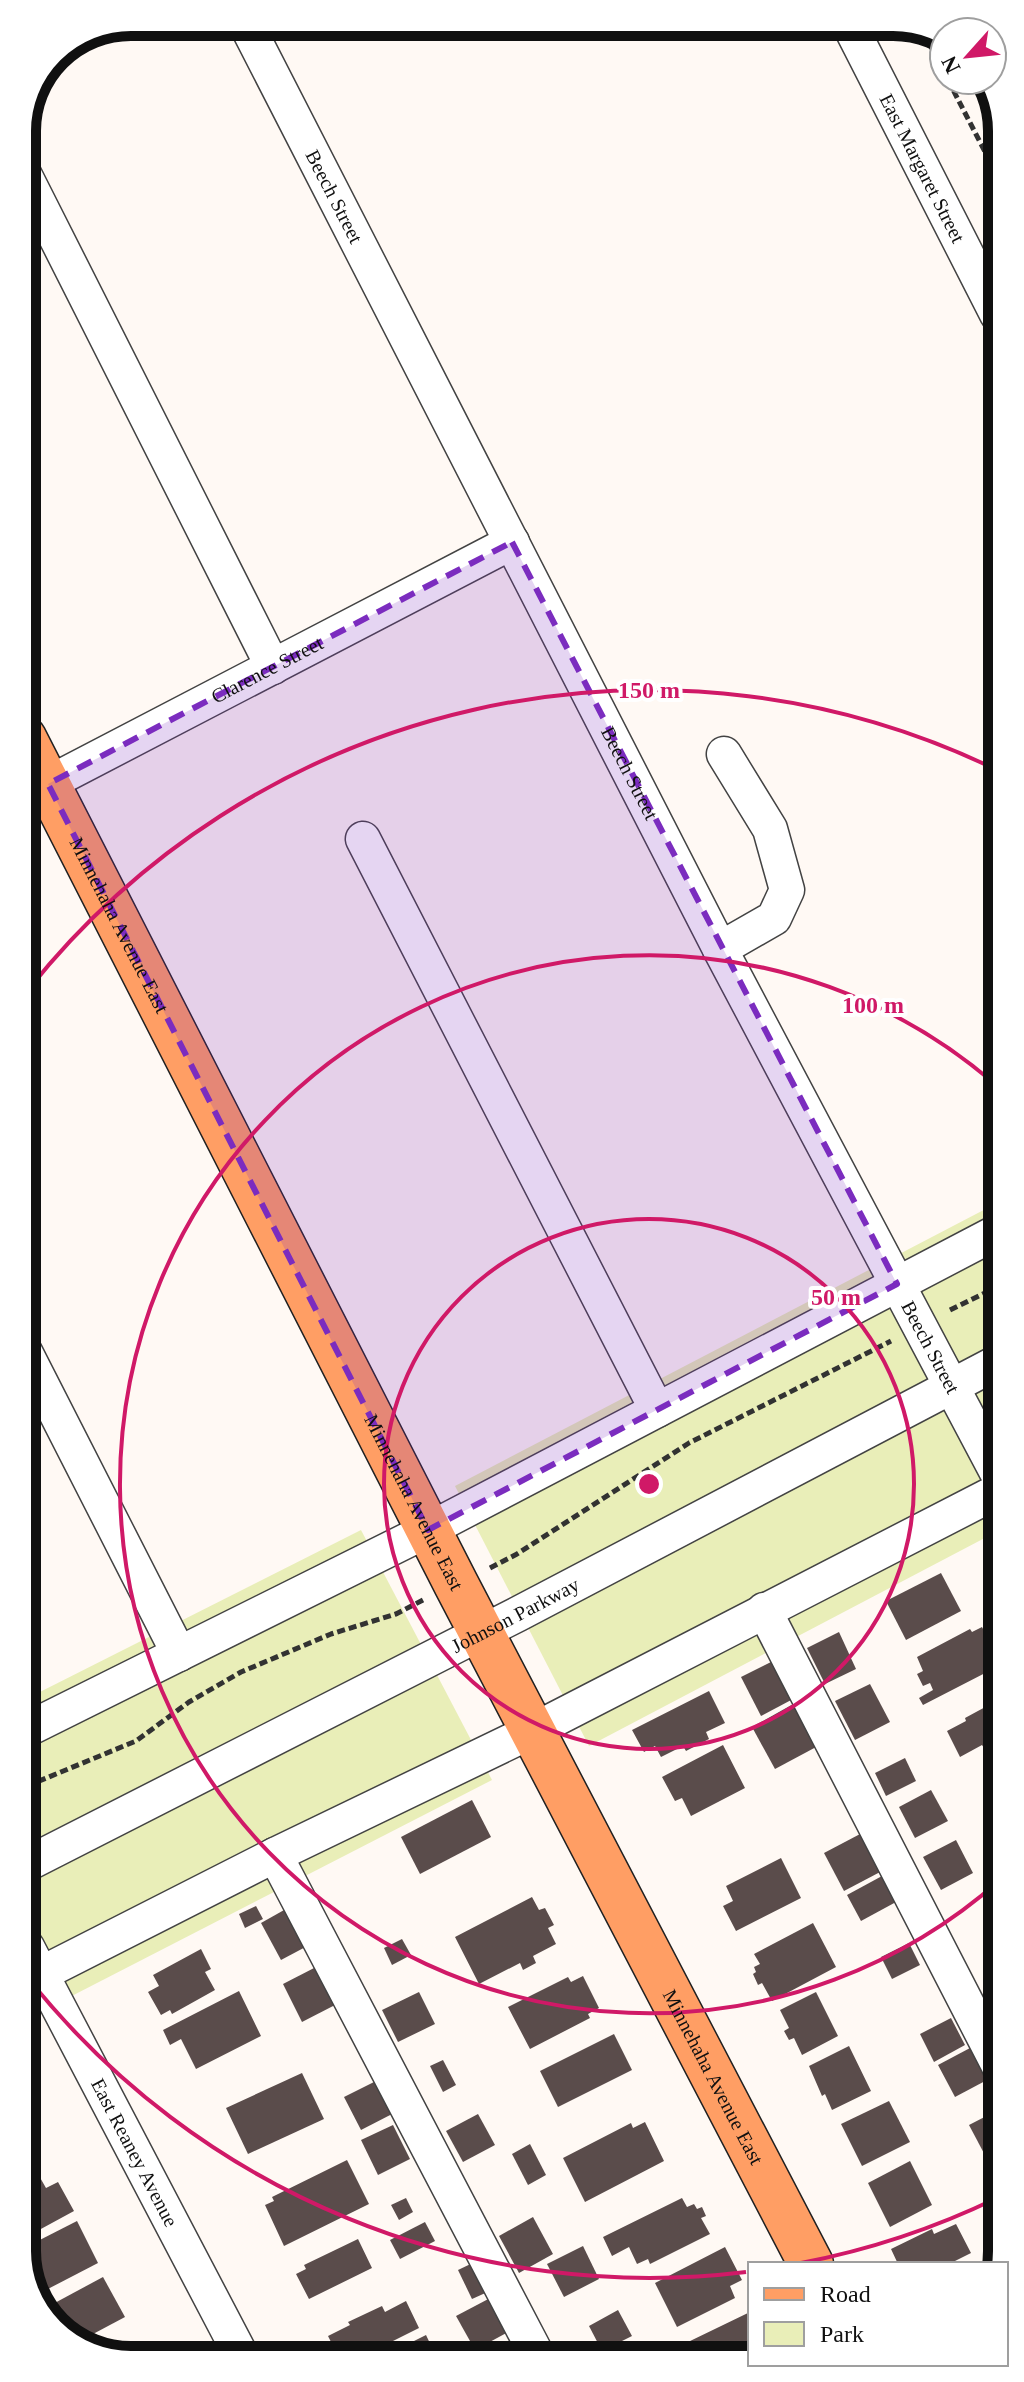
<svg xmlns="http://www.w3.org/2000/svg" width="1024" height="2382" font-family="Georgia,serif">
<rect width="100%" height="100%" fill="#fff9f4"/>
<g fill="#e9eeb8">
<polygon points="999,1202 1000,1530 589,1746 455,1486"/>
<polygon points="361,1530 492,1780 27,2019 26,1699"/>
</g>
<g fill="#5a4c4b">
<polygon points="941,1573 961,1611 906,1640 886,1601"/>
<polygon points="982,1627 1000,1661 989,1666 991,1670 923,1705 919,1698 933,1690 930,1683 923,1686 917,1674 923,1671 917,1657 970,1629 972,1632"/>
<polygon points="839,1632 856,1669 825,1684 807,1648"/>
<polygon points="773,1661 793,1699 761,1716 741,1677"/>
<polygon points="870,1684 890,1722 855,1740 835,1701"/>
<polygon points="709,1691 725,1723 706,1732 709,1739 686,1751 683,1746 661,1757 655,1746 644,1752 632,1730"/>
<polygon points="1000,1699 1001,1739 984,1748 982,1745 960,1757 947,1731 966,1721 965,1718"/>
<polygon points="795,1703 818,1746 775,1769 752,1727"/>
<polygon points="723,1745 745,1788 691,1816 682,1798 675,1801 662,1777"/>
<polygon points="905,1758 916,1781 886,1796 875,1773"/>
<polygon points="1001,1772 1001,1807 986,1779"/>
<polygon points="931,1790 948,1821 915,1838 899,1807"/>
<polygon points="472,1800 491,1837 420,1874 401,1837"/>
<polygon points="862,1833 882,1871 844,1891 824,1853"/>
<polygon points="956,1840 973,1873 941,1890 923,1857"/>
<polygon points="781,1858 801,1898 736,1931 723,1906 733,1901 726,1886"/>
<polygon points="882,1876 896,1902 861,1921 847,1895"/>
<polygon points="532,1897 539,1910 545,1908 554,1925 548,1928 556,1944 533,1956 536,1963 523,1970 520,1963 479,1984 455,1937"/>
<polygon points="293,1905 313,1943 281,1960 261,1923"/>
<polygon points="256,1906 263,1919 245,1928 239,1914"/>
<polygon points="813,1923 836,1967 772,2001 762,1983 758,1985 753,1974 756,1972 754,1967 760,1964 754,1954"/>
<polygon points="402,1939 411,1955 392,1965 384,1948"/>
<polygon points="909,1943 920,1965 892,1979 881,1957"/>
<polygon points="201,1949 211,1969 205,1972 215,1990 172,2014 170,2010 161,2015 148,1992 159,1986 153,1975"/>
<polygon points="316,1967 335,2005 302,2022 283,1984"/>
<polygon points="583,1976 599,2008 588,2014 590,2018 530,2049 508,2007 568,1977 571,1982"/>
<polygon points="239,1991 261,2036 196,2069 181,2039 170,2045 163,2030"/>
<polygon points="419,1992 435,2024 398,2042 382,2010"/>
<polygon points="816,1992 838,2036 802,2055 794,2038 789,2040 784,2031 789,2028 780,2010"/>
<polygon points="951,2018 965,2045 934,2062 920,2034"/>
<polygon points="614,2034 632,2070 558,2107 540,2071"/>
<polygon points="849,2046 871,2091 832,2110 825,2094 822,2096 809,2066"/>
<polygon points="970,2048 987,2080 955,2097 938,2065"/>
<polygon points="443,2060 456,2085 443,2092 430,2066"/>
<polygon points="302,2073 324,2119 248,2154 226,2108"/>
<polygon points="380,2079 396,2112 361,2130 344,2097"/>
<polygon points="889,2101 910,2142 862,2166 841,2124"/>
<polygon points="1002,2108 1002,2151 987,2159 969,2125"/>
<polygon points="478,2114 495,2145 463,2162 446,2131"/>
<polygon points="645,2122 664,2161 585,2202 563,2158 631,2123 633,2128"/>
<polygon points="393,2125 410,2159 378,2175 361,2140"/>
<polygon points="530,2144 546,2175 528,2185 512,2154"/>
<polygon points="347,2160 369,2204 284,2246 265,2205 274,2201 272,2197"/>
<polygon points="910,2161 932,2205 890,2227 868,2183"/>
<polygon points="38,2174 46,2188 58,2182 74,2211 28,2236 28,2179"/>
<polygon points="406,2198 413,2212 399,2220 391,2205"/>
<polygon points="682,2198 687,2207 694,2204 697,2209 702,2207 706,2216 701,2218 710,2234 650,2264 648,2259 637,2264 629,2247 612,2256 603,2237"/>
<polygon points="1002,2212 1002,2238 992,2217"/>
<polygon points="533,2217 553,2254 519,2273 499,2236"/>
<polygon points="77,2221 98,2263 44,2291 28,2260 28,2246"/>
<polygon points="425,2222 435,2241 400,2259 390,2240"/>
<polygon points="956,2224 971,2253 949,2264 898,2264 891,2249 932,2229 934,2234"/>
<polygon points="358,2239 372,2268 309,2299 296,2274 306,2269 304,2265"/>
<polygon points="583,2246 599,2279 564,2297 547,2264"/>
<polygon points="725,2247 742,2280 730,2286 735,2298 677,2327 655,2283"/>
<polygon points="479,2260 492,2290 472,2299 458,2270"/>
<polygon points="103,2277 125,2317 78,2342 69,2339 51,2305"/>
<polygon points="494,2296 512,2330 475,2350 456,2316"/>
<polygon points="406,2301 419,2328 359,2358 339,2358 328,2336 350,2325 348,2322 382,2306 385,2312"/>
<polygon points="618,2310 632,2336 602,2351 589,2326"/>
<polygon points="750,2312 750,2355 686,2356 684,2352 691,2348 688,2342"/>
<polygon points="426,2335 437,2358 368,2358 397,2343 400,2348"/>
<polygon points="136,2345 143,2360 124,2360 114,2356"/>
</g>
<g fill="none" stroke-linecap="round" stroke-linejoin="round">
<defs>
<g id="minor">
<path id="s1" d="M 245,22 L 720,949 L 1000,1478"/>
<path id="s2" d="M 848,22 L 997,314"/>
<polyline points="22,170 273,667"/>
<path id="s3" d="M 24,796 L 512,542"/>
<polyline points="363,839 657,1410"/>
<polyline points="720,949 774,918 787,890 770,829 724,754"/>
<polyline points="25,1352 179,1654"/>
<polyline points="764,1610 1001,2070"/>
<polyline points="26,1730 428,1530 999,1231"/>
<polyline points="275,1855 538,2357"/>
<path id="s4" d="M 27,1864 L 518,1614 L 1000,1361"/>
<path id="s5" d="M 27,1947 L 243,2359"/>
<polyline points="27,1981 275,1855 532,1731 1000,1490"/>
</g>
<g id="major">
<path id="s6" d="M 24,738 L 456,1584 L 811,2264"/>
</g>
</defs>
<use href="#minor" stroke="#434343" stroke-width="37"/>
<use href="#major" stroke="#212121" stroke-width="47"/>
<g stroke="#323232" stroke-width="5" stroke-dasharray="8 4" stroke-linecap="butt">
<polyline points="923,31 944,72"/>
<polyline points="948,80 996,173"/>
<polyline points="950,1310 999,1286"/>
<polyline points="490,1568 517,1554 689,1443 891,1341"/>
<polyline points="27,1786 136,1741 189,1702 241,1672 331,1634 396,1614 423,1600"/>
</g>
<use href="#minor" stroke="#fff" stroke-width="34"/>
<use href="#major" stroke="#ff9e64" stroke-width="44"/>
</g>
<path fill="#7b2cbf" fill-opacity="0.2" stroke="#7b2cbf" stroke-width="6" stroke-dasharray="16 10" stroke-linejoin="round" d="M 512,542 L 897,1284 L 428,1530 L 48,784 Z"/>
<g fill="none" stroke="#d01967" stroke-width="4">
<circle cx="649" cy="1484" r="265"/>
<path d="M1000 1880A529 529 0 1 1 996 1085"/>
<path d="M997 2198A794 794 0 0 1 801 2263M746 2272A794 794 0 0 1 28 1978M28 990A794 794 0 0 1 997 770"/>
</g>
<g text-anchor="middle" dominant-baseline="central" stroke-width="8" stroke-linejoin="round" paint-order="stroke">
<g font-size="20" fill="#101010" stroke="#fff">
<text stroke="none"><textPath href="#s2" startOffset="164">East Margaret Street</textPath></text>
<text stroke="none"><textPath href="#s1" startOffset="196">Beech Street</textPath></text>
<text stroke="none"><textPath href="#s3" startOffset="274">Clarence Street</textPath></text>
<text stroke="none"><textPath href="#s1" startOffset="844">Beech Street</textPath></text>
<text stroke="none"><textPath href="#s6" startOffset="210">Minnehaha Avenue East</textPath></text>
<text stroke="none"><textPath href="#s1" startOffset="1492">Beech Street</textPath></text>
<text stroke="none"><textPath href="#s6" startOffset="858">Minnehaha Avenue East</textPath></text>
<text stroke="none"><textPath href="#s4" startOffset="548">Johnson Parkway</textPath></text>
<text stroke="none"><textPath href="#s6" startOffset="1506">Minnehaha Avenue East</textPath></text>
<text stroke="none"><textPath href="#s5" startOffset="232">East Reaney Avenue</textPath></text>
</g>
</g>
<path d="M0 0H1024V2382H0ZM131 36H893A95 95 0 0 1 988 131V2251A95 95 0 0 1 893 2346H131A95 95 0 0 1 36 2251V131A95 95 0 0 1 131 36Z" fill="#fff" fill-rule="evenodd"/>
<path fill="none" stroke="#101010" stroke-width="10" d="M131 36H893A95 95 0 0 1 988 131V2251A95 95 0 0 1 893 2346H131A95 95 0 0 1 36 2251V131A95 95 0 0 1 131 36Z"/>
<circle cx="649" cy="1484" r="12" fill="#d01967" stroke="#fff" stroke-width="4"/>
<g font-size="24" text-anchor="middle" font-weight="bold" fill="#d01967" stroke="#fff" stroke-width="8" stroke-linejoin="round" paint-order="stroke">
<text x="649" y="698">150 m</text>
<text x="873" y="1013">100 m</text>
<text x="836" y="1305">50 m</text>
</g>
<rect x="748" y="2262" width="260" height="104" fill="#ffffff" stroke="#9f9f9f" stroke-width="2"/>
<rect x="764" y="2288" width="40" height="12" fill="#ff9e64" stroke="#9f9f9f" stroke-width="2"/>
<text x="820" y="2302" font-size="24" fill="#101010">Road</text>
<rect x="764" y="2322" width="40" height="24" fill="#e9eeb8" stroke="#9f9f9f" stroke-width="2"/>
<text x="820" y="2342" font-size="24" fill="#101010">Park</text>
<g transform="translate(968 56) rotate(243)"><circle r="38" fill="#ffffff" stroke="#9f9f9f" stroke-width="2"/>
<path d="M0-6L14 30L0 20L-14 30Z" fill="#d01967"/>
<text y="-12" font-size="22" font-weight="bold" text-anchor="middle" fill="#101010">N</text>
</g>
</svg>
